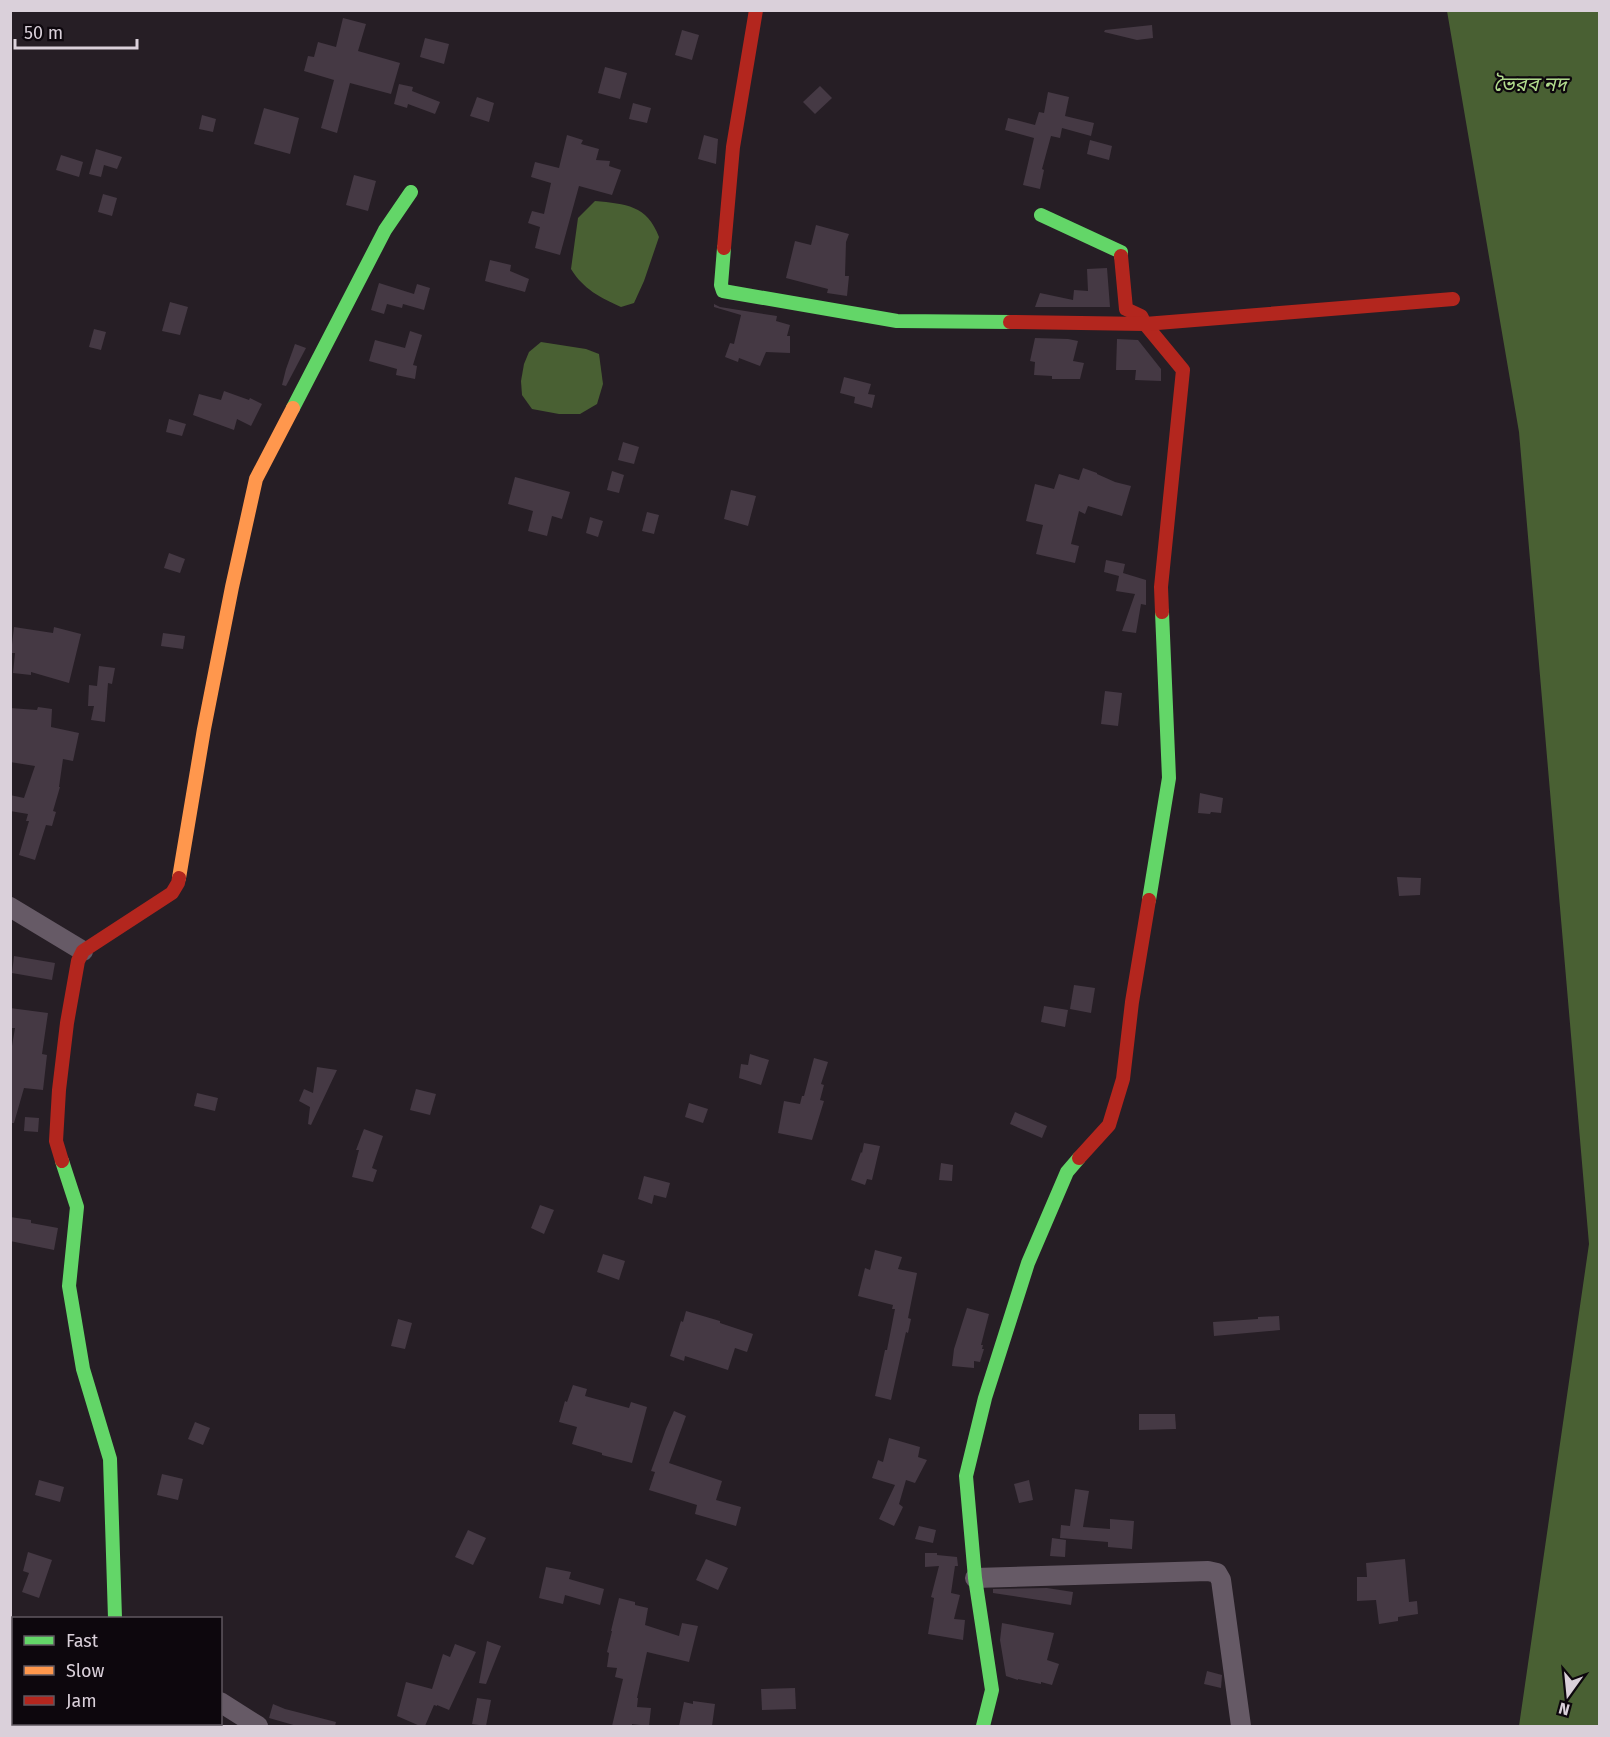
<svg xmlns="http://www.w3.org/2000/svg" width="1610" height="1737" font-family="'Fira Sans','Noto Sans Bengali',sans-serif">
<rect width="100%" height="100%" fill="#261e25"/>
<g fill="#496033">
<polygon points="1447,11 1599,11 1599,1726 1519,1726 1589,1244 1519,432"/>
<path d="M 595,201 C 626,204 647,205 659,237 L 644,281 L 634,303 L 621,307 C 601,298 583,289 571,269 L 578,218 Z"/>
<polygon points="541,342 586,349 599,354 603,384 597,404 580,414 559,414 532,409 522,395 521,381 524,364 529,352"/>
</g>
<g fill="#453944">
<polygon points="343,18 366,24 358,51 400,63 391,94 350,83 337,133 321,128 334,80 304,71 308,56 314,57 318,42 336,47"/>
<polygon points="1152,25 1153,38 1137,40 1104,32 1105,30"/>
<polygon points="682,30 699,35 692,60 675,55"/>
<polygon points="425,38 449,44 444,64 420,57"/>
<polygon points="605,67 627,73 620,99 598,93"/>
<polygon points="399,84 413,87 412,91 440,102 435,114 408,104 407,108 394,104"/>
<polygon points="820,86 832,98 815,114 803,102"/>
<polygon points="1048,92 1069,97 1065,116 1094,123 1091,136 1062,128 1060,138 1051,136 1042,169 1044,170 1040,189 1023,185 1034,138 1005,130 1008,118 1035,125 1039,112 1044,113"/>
<polygon points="477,97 494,103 489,122 470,116"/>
<polygon points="633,103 651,108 647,123 629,119"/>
<polygon points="264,108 299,118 290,154 254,144"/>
<polygon points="202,115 216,119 213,132 199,129"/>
<polygon points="567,135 583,140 581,144 599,149 596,160 610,161 609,166 621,170 612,195 579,186 560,255 535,248 540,227 528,223 532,211 544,214 551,183 531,177 535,162 559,168"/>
<polygon points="704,135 718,139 716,164 698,159"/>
<polygon points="1090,140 1112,146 1109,160 1087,154"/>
<polygon points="96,149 122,157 117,169 104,165 101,177 89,174"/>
<polygon points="61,155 83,162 79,177 56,170"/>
<polygon points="354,175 376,181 368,211 346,205"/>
<polygon points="103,194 117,198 112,216 98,212"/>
<polygon points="816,225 849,234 846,242 845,276 849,276 847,296 827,293 828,289 786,278 795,241 811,245"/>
<polygon points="490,260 511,265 510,271 529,279 525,292 485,281"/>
<polygon points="1107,268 1110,307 1035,307 1040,293 1073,300 1074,290 1088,291 1087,269"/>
<polygon points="379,283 414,294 417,284 430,288 424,310 403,304 402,308 387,304 384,314 371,310"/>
<polygon points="170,302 188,307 180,335 162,331"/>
<polygon points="714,304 720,307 777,316 776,321 790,325 787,336 790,336 790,353 766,352 760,366 739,358 738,362 725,357 730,343 734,344 741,315 714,307"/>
<polygon points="94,329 106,332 101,350 89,347"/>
<polygon points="410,331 422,335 413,365 417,366 415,379 396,375 397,369 369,361 375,340 405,348"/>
<polygon points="1035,338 1068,339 1078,341 1073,361 1084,363 1080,379 1052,379 1052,376 1034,375 1035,362 1030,361"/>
<polygon points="1117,339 1138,340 1161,369 1161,381 1135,380 1136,370 1116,370"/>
<polygon points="295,344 306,348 286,386 282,385 286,369"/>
<polygon points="844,377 871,384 868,394 875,395 872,408 854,403 855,397 840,393"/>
<polygon points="224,391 249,400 250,398 262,404 251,426 237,419 234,430 193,415 199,394 221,400"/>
<polygon points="169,419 186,424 182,436 166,432"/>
<polygon points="623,442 639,447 634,464 618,460"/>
<polygon points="1083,468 1097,473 1097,474 1115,482 1131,486 1122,516 1088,506 1085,514 1079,511 1071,544 1079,546 1075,563 1036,554 1043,525 1026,521 1035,484 1054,489 1059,474 1079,480"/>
<polygon points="612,471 624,475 619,493 607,490"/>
<polygon points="515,477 570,492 562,519 552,516 547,536 528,531 533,511 508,504"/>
<polygon points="731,490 756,496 748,526 724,519"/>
<polygon points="647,512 659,515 654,534 642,531"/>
<polygon points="590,517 603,521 598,537 586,533"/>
<polygon points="169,553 185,559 180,573 164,568"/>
<polygon points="1106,560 1125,564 1123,573 1146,580 1146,605 1141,604 1136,633 1122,631 1135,594 1116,591 1119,576 1104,572"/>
<polygon points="14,627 53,633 54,627 81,634 69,683 31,672 31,675 13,673 15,653 11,653"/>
<polygon points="163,633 185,636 183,649 161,646"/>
<polygon points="99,666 115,668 112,684 108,683 105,722 91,720 94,706 88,706 89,685 97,686"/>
<polygon points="1105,691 1122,693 1118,726 1101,724"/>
<polygon points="38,707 52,709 51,727 79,733 73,761 63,759 59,787 60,787 53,811 56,812 52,826 46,825 35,860 19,855 29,821 26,821 28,814 10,811 10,795 24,798 35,766 10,762 10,708 37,710"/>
<polygon points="1200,793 1223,798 1221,813 1211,812 1210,814 1198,813"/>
<polygon points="1397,877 1421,878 1420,895 1399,896"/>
<polygon points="14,956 55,963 52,980 12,973"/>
<polygon points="1074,985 1095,988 1091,1013 1070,1009"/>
<polygon points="1044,1006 1068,1010 1065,1027 1041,1022"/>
<polygon points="10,1008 48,1013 42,1054 47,1055 43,1090 24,1088 14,1123 10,1123 10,1058 15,1028 10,1028"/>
<polygon points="750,1054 769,1060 761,1085 739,1078 741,1064 748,1065"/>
<polygon points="814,1058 828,1062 821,1084 824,1085 820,1100 824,1101 812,1140 778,1133 784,1101 800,1104 802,1096 804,1096"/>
<polygon points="317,1067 337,1070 311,1125 308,1124 310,1107 299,1101 304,1089 313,1093"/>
<polygon points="416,1089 436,1094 430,1115 410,1110"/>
<polygon points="197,1093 218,1098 215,1111 194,1106"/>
<polygon points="689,1103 708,1109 703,1123 685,1117"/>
<polygon points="1015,1112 1047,1126 1042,1138 1010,1124"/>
<polygon points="25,1117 39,1118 38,1132 24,1131"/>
<polygon points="364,1129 383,1136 372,1168 377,1170 373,1182 352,1177 359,1150 356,1150"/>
<polygon points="864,1143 880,1146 872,1180 867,1179 865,1185 851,1180 861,1152 862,1153"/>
<polygon points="941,1163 953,1165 952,1181 939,1180"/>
<polygon points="644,1176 670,1183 666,1198 654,1195 652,1204 638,1199"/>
<polygon points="540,1205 554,1210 544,1234 531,1228"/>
<polygon points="10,1217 31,1220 31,1223 58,1228 54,1250 10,1241"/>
<polygon points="875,1250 902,1257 898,1269 917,1273 908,1318 911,1319 908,1333 906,1332 891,1400 875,1396 885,1350 887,1350 895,1309 892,1309 893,1305 858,1296 865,1268 870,1270"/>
<polygon points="603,1254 625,1261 619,1280 597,1272"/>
<polygon points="967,1308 989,1314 981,1345 983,1345 982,1349 984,1349 980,1362 974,1361 974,1368 952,1366 954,1349"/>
<polygon points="686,1311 720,1321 720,1323 753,1334 747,1352 735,1348 728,1370 685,1356 684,1361 670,1356 681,1321 683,1322"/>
<polygon points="1279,1316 1280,1330 1214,1336 1213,1322 1258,1319 1258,1317"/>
<polygon points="398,1319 412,1323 405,1349 391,1346"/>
<polygon points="573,1385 587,1389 585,1396 629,1408 631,1402 647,1407 632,1463 602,1455 602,1453 572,1444 577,1427 559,1422 565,1401 567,1402"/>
<polygon points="674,1411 686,1416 669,1463 722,1481 716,1500 741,1507 736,1526 695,1514 697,1505 649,1490 655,1472 651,1471 666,1429"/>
<polygon points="1139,1414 1175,1414 1176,1429 1139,1430"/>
<polygon points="195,1422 210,1428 203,1445 188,1439"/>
<polygon points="889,1438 920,1447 918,1457 927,1460 915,1483 906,1480 899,1504 903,1507 894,1526 879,1519 895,1485 872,1478 878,1460 883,1462"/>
<polygon points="162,1474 183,1479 178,1500 157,1495"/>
<polygon points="39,1480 64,1487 60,1502 35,1495"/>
<polygon points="1029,1480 1033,1500 1019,1503 1014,1484"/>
<polygon points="1075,1489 1089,1491 1083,1527 1110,1529 1110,1519 1134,1521 1132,1549 1108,1547 1108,1542 1060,1538 1061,1525 1070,1526"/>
<polygon points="919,1526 936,1530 933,1543 915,1539"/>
<polygon points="468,1530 486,1538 473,1565 455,1557"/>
<polygon points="1052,1538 1066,1540 1065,1557 1050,1556"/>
<polygon points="28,1552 52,1560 39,1598 22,1592 29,1573 23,1571"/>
<polygon points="925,1553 937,1553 937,1555 957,1557 958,1566 955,1566 951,1593 960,1595 954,1619 965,1620 963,1640 928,1634 934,1598 931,1597 939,1566 925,1567"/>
<polygon points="706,1559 728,1568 718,1590 696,1580"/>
<polygon points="1405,1559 1409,1602 1417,1601 1418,1614 1398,1617 1398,1621 1379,1624 1376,1600 1357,1601 1357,1577 1367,1577 1366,1563"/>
<polygon points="546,1567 571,1572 569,1579 604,1589 600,1605 565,1595 563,1604 539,1598"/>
<polygon points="1047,1588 1073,1592 1071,1605 993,1593 993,1589"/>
<polygon points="619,1598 635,1602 635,1605 648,1608 645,1625 679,1636 682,1623 698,1626 689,1662 647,1652 637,1698 638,1698 637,1707 651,1708 649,1726 632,1724 632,1726 612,1726 623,1679 615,1677 617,1668 607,1667 609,1653 607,1652 612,1631 611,1631"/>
<polygon points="1002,1623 1054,1633 1047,1660 1059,1664 1052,1685 1041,1682 1041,1684 1018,1679 1018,1680 1006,1676 1000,1640"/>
<polygon points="487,1641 501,1646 486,1684 479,1683"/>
<polygon points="455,1644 476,1652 449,1710 437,1705 437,1706 434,1705 425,1726 420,1726 397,1716 406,1682 432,1689 443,1654 450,1657"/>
<polygon points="1207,1671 1222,1675 1221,1688 1204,1684"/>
<polygon points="795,1688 796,1709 762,1710 761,1689"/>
<polygon points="477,1698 491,1700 486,1726 472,1724"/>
<polygon points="693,1701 715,1704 712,1726 679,1726 684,1702 693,1704"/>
<polygon points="273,1704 285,1709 336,1722 335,1726 297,1726 269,1718"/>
</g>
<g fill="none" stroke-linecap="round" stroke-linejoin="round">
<g stroke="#665a66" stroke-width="20">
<polyline points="10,907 83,951"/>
<polyline points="975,1578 1208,1571 1217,1573 1221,1580 1241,1726"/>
<polyline points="220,1702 258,1726"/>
</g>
<g stroke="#63d668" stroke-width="14">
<polyline points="1041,215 1121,252 1121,256"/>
<polyline points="724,248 721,285 723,291 897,321 1010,322"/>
<polyline points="293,408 385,230 411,192"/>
<polyline points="1149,900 1169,778 1162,612"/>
<polyline points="62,1161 77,1207 69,1286 83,1369 110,1459 115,1618"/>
<polyline points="983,1726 992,1690 975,1578 966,1476 985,1398 1028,1263 1067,1172 1079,1158"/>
</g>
<polyline stroke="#ff974d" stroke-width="14" points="179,878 204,729 232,587 256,479 293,408"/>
<g stroke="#b3261e" stroke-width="14">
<polyline points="724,248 733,147 756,10"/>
<polyline points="1121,256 1126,309 1141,316 1145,324 1183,370 1161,587 1162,612"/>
<polyline points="1010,322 1145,324 1453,299"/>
<polyline points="1079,1158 1109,1125 1123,1079 1132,1002 1149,900"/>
<polyline points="62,1161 56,1141 59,1090 67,1023 78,961 83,951 172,893 178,883 179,878"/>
</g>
</g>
<g text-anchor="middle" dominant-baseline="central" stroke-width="4.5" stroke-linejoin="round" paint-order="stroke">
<g font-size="20" font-style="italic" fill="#b1db8d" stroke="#0d070d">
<text x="1530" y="84">ভৈরব নদ</text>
</g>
</g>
<rect width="1610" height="1737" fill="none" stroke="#dad0da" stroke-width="24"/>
<rect x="12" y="1617" width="210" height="108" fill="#0d070d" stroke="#5f575f" stroke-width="1.5"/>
<rect x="24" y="1636" width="30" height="9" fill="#63d668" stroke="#5f575f" stroke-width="1.5"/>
<text x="66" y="1647" font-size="18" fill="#dad0da">Fast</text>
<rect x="24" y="1666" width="30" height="9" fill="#ff974d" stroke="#5f575f" stroke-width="1.5"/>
<text x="66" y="1677" font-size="18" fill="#dad0da">Slow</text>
<rect x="24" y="1696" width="30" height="9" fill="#b3261e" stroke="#5f575f" stroke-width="1.5"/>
<text x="66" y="1707" font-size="18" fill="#dad0da">Jam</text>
<g transform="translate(1568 1695) rotate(195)" stroke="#0d070d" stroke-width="4.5" paint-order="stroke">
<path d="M0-4.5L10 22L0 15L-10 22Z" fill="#dad0da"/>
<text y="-9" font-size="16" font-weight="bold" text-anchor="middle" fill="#dad0da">N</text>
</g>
<path d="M15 39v9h122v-9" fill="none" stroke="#dad0da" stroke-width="3"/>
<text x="24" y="39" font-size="18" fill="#dad0da" stroke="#0d070d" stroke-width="4.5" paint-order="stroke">50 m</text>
</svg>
